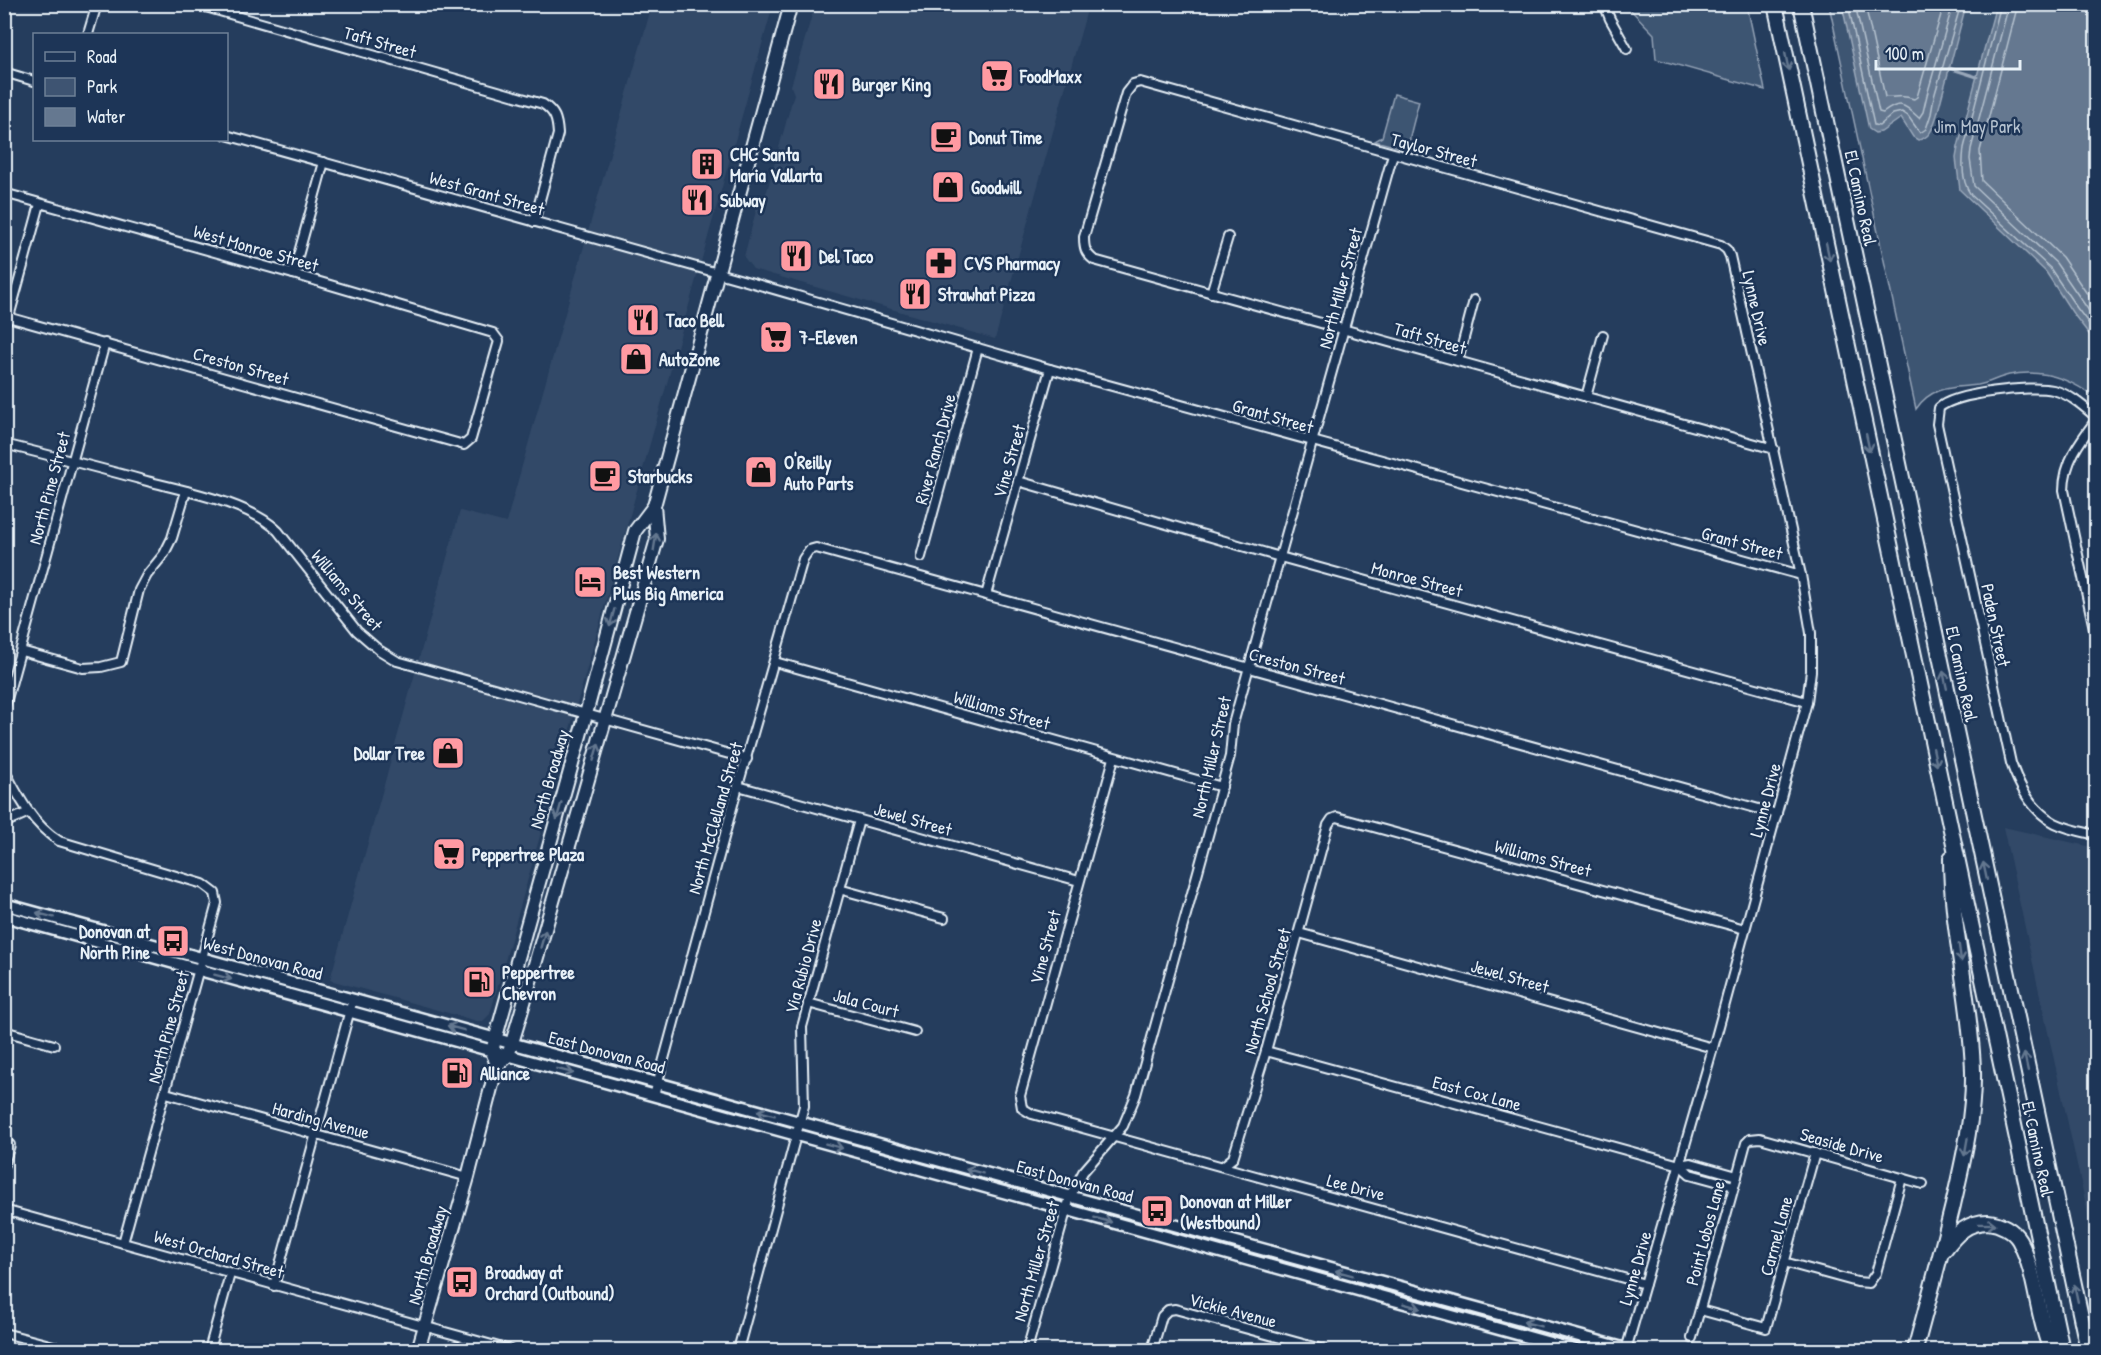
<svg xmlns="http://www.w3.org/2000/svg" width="2101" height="1355" font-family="'Patrick Hand',sans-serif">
<rect width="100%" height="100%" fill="#253d5d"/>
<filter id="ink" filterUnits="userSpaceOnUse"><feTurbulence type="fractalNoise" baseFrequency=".0167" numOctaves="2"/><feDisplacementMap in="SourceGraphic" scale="12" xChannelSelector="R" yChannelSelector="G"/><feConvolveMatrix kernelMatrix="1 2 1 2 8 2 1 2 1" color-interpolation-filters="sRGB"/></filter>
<g filter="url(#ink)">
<g fill="#334a68">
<polygon points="652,5 773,5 490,1014 483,1021 477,1021 330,980 460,511 506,523"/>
<polygon points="1066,5 1087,10 995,339 753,269 744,257 757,207 767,191 794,94 791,86 815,5"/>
<polygon points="2003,827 2096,848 2096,1251"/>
</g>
<g fill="#3e5472" stroke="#93a2b5" stroke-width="1.5">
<polygon points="1626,5 1747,5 1765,90 1656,59 1654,34"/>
<path d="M 1829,5 L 2096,5 L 2096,398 C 2071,379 2042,368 2009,375 C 1999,377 1989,383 1978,385 C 1953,388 1932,385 1916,409 Z"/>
<polygon points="1394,94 1419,101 1410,136 1409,150 1375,141 1382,137"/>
</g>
<g fill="#657890" stroke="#99a8ba" stroke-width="1.5">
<path d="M 1842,5 L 1966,5 L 1937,115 C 1933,127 1931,138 1918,140 L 1913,137 L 1901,118 L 1881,132 L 1875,133 L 1869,129 Z"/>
<polygon points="1996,5 2096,5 2096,343 2072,312 2046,272 1960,190 1956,158 1958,147"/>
</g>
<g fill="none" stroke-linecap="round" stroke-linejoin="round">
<g stroke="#b4c1ce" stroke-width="1.5">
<polyline points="1848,4 1874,125 1879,126 1893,114 1902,112 1908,116 1920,133 1926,129 1931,114 1934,97 1961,4"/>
<path d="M 1855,4 L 1879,112 L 1883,113 C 1901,99 1905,105 1919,118 L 1923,112 L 1927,95 L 1953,4"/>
<path d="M 1865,4 L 1885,97 C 1893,99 1900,93 1914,99 L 1917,97 L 1944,4"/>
<path d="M 2001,4 L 1964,148 C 1962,163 1962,183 1971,195 L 2050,268 L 2077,308 L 2096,333"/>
<polyline points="2009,4 1971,149 1970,159 1974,186 2056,263 2096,321"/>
<polyline points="2018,4 1980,151 1982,181 2062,257 2096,307"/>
</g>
<polyline stroke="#99a8ba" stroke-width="3" points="1949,68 1977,77"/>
<defs>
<g id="minor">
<path d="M 195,4 L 543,104 C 555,112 557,119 558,134 L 534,222"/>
<polyline points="1604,4 1610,19 1627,49"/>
<polyline points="88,34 97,4"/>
<polyline points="4,72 34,81"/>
<polyline points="226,135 739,279 1050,369 1801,575"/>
<polyline points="4,193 293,274 493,333 499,341 471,439 464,445 4,316"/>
<polyline points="293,274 324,162"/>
<polyline points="1211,293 1228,237"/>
<polyline points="9,317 40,204"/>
<polyline points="1458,361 1474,300"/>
<polyline points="1586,397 1603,335"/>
<path d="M 2096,417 C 2083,406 2070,394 2053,390 C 2031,385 1954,393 1939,408 L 1937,424 L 2011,763 C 2019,786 2032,811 2055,823 C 2067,829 2083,832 2096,835"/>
<path d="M 2096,420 C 2080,441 2064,462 2064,490 L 2096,638"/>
<path d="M 4,444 C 52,456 99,468 147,481 C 185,491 250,503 278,531 L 357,631 L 379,650 L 397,661 L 747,759"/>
<polyline points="1018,481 1280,557 1807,702"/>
<polyline points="921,557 978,348"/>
<polyline points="986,595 1050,369"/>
<polyline points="21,651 83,668 101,667 121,662 139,590 147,575 164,554 172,538 186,491"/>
<polyline points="775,662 1222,787"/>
<polyline points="4,710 105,343"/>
<polyline points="1114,758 1020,1096 1022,1108 1032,1114 1645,1284"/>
<path d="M 4,769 C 18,796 32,824 59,841 L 203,884 L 215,893 L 217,903 L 205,947 L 123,1243"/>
<polyline points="738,786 1079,881"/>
<polyline points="4,823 29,812"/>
<polyline points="839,889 944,918"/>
<polyline points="1299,933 1713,1048"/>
<polyline points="808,1003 915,1032"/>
<polyline points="4,1031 54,1045"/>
<polyline points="1266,1051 1680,1165 1691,1163 1737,1176"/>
<polyline points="166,1093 468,1177"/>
<polyline points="654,1096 738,786 803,559 809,550 816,548 1777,814"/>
<polyline points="4,1164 10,1145"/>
<polyline points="1680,1165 1690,1174 1734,1186"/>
<polyline points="1223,1166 1233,1158 1266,1051 1328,825 1332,819 1337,817 1745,929"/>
<polyline points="4,1210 510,1350"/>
<polyline points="1784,1262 1857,1282 1869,1283 1876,1273 1902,1178"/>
<polyline points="274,1286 353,999"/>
<polyline points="1700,1310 1766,1328 1815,1153"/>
<polyline points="4,1333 69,1350"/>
<polyline points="1692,1338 1737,1176 1746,1143 1750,1139 1760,1138 1923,1184"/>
<polyline points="209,1350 230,1274"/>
<polyline points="738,1350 804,1106 802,1027 859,820"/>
<polyline points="1027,1350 1070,1197 1083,1172 1123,1126 1136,1095 1230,756 1233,724 1393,154"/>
<polyline points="1152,1350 1162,1316 1168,1310 1175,1309 1325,1350"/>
<path d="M 1626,1350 L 1713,1048 L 1807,702 L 1811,671 L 1811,633 L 1801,575 L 1730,256 L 1727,250 L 1721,245 L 1140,82 L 1133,84 L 1126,93 L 1084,237 C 1084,248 1085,253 1094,260 L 1774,449"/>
</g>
<g id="secondary">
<polyline points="4,904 1630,1350"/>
<polyline points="4,916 1575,1350"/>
</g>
<g id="primary">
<polyline points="497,1065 508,1056 521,1013 657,539 654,506 791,4"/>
<polyline points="418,1350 468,1177 497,1065 492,1051 586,714 635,531 654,506"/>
</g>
<g id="motorway">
<polyline points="1775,4 2062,1350"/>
<polyline points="1801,4 2088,1350"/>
<path d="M 1944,1250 C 1956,1234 1967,1222 1988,1222 C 2000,1223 2013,1230 2019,1240 C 2037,1274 2036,1315 2051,1350"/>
<path d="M 1915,1350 C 1928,1302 1941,1254 1953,1205 C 1963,1161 1974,1116 1973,1071 C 1971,999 1951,929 1951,858"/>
</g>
</defs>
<use href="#minor" stroke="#e8f1f8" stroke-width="12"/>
<use href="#secondary" stroke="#e8f1f8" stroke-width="15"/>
<use href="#primary" stroke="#e8f1f8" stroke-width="16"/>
<use href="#motorway" stroke="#e8f1f8" stroke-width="18"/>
<use href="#minor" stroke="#1d3557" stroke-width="8"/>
<use href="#secondary" stroke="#1d3557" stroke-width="10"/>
<use href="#primary" stroke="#1d3557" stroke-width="12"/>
<use href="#motorway" stroke="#1d3557" stroke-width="14"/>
</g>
<defs><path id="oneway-shaft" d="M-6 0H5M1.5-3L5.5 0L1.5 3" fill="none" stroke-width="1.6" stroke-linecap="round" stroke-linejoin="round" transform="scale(1.5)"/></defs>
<g stroke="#64778f">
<use href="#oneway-shaft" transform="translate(1787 62) rotate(78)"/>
<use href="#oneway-shaft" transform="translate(1828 252) rotate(78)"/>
<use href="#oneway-shaft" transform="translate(1868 443) rotate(78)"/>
<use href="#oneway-shaft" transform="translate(655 542) rotate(-81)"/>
<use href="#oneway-shaft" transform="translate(612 618) rotate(105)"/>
<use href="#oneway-shaft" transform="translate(1945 680) rotate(-102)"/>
<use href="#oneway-shaft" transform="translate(596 752) rotate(-74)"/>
<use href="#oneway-shaft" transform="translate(1935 757) rotate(78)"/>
<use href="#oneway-shaft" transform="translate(559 811) rotate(106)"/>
<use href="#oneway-shaft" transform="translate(1985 871) rotate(-102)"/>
<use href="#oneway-shaft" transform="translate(45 915) rotate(-165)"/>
<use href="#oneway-shaft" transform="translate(543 939) rotate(-74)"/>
<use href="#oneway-shaft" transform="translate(1960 953) rotate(82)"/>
<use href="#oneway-shaft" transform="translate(223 977) rotate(15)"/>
<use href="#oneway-shaft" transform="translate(456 1028) rotate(-165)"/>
<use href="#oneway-shaft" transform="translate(2026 1062) rotate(-102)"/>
<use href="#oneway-shaft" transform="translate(565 1071) rotate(15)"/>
<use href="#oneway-shaft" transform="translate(766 1113) rotate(-165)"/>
<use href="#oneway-shaft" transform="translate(834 1146) rotate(15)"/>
<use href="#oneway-shaft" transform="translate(1966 1147) rotate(100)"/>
<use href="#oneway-shaft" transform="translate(974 1171) rotate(-165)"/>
<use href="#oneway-shaft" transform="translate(1103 1220) rotate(15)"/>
<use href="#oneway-shaft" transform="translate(1987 1224) rotate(1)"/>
<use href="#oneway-shaft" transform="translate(1344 1273) rotate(-165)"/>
<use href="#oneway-shaft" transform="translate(2076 1293) rotate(-102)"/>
<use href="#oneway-shaft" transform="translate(1412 1306) rotate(15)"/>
<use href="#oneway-shaft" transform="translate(1532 1324) rotate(-165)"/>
</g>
</g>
<defs>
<symbol id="supermarket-square" viewBox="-11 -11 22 22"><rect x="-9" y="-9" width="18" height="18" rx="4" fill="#ff9aa2" stroke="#1d3557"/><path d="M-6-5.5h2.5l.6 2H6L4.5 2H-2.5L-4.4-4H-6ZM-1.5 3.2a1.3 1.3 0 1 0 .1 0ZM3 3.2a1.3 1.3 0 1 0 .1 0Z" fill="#111"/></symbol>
<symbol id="restaurant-square" viewBox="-11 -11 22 22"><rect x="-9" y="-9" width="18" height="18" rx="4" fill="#ff9aa2" stroke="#1d3557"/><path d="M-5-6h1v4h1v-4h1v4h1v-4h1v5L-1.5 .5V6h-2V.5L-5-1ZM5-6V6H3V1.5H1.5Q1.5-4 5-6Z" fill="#111"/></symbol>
<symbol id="cafe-square" viewBox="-11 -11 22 22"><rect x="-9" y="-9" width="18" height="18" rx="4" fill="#ff9aa2" stroke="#1d3557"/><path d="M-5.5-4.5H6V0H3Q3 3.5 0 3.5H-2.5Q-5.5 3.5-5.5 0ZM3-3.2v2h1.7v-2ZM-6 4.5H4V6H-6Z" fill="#111"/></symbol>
<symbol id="building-square" viewBox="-11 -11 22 22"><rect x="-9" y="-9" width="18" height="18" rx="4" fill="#ff9aa2" stroke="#1d3557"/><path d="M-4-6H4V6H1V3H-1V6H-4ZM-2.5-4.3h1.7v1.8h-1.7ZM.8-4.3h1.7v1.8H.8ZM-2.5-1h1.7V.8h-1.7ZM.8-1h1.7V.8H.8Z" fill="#111"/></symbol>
<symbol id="shop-square" viewBox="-11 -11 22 22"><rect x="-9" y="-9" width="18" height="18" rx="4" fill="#ff9aa2" stroke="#1d3557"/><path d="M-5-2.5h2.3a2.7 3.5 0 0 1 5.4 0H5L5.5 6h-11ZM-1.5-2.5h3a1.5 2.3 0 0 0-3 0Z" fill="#111"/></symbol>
<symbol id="pharmacy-square" viewBox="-11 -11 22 22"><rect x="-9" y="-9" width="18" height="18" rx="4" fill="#ff9aa2" stroke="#1d3557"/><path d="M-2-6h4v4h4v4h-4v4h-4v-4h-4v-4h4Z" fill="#111"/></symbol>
<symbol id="hotel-square" viewBox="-11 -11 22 22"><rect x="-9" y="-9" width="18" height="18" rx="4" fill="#ff9aa2" stroke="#1d3557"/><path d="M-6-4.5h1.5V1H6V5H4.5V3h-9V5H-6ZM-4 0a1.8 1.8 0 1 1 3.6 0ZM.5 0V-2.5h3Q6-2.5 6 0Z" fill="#111"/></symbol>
<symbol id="bus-square" viewBox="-11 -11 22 22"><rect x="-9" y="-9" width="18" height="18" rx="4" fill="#ff9aa2" stroke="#1d3557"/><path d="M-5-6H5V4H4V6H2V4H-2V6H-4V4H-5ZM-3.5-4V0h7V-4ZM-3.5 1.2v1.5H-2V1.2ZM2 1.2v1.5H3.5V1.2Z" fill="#111"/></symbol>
<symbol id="fuel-square" viewBox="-11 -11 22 22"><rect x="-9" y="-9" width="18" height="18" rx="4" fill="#ff9aa2" stroke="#1d3557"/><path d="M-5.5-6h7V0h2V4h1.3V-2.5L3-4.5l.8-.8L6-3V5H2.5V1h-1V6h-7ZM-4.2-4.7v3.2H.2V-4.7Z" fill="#111"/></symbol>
</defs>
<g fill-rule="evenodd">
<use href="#supermarket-square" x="978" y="57" width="38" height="38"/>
<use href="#restaurant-square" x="810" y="65" width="38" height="38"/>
<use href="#cafe-square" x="927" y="118" width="38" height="38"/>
<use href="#building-square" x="688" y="145" width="38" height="38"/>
<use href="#shop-square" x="929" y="168" width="38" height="38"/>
<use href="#restaurant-square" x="678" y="181" width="38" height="38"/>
<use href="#restaurant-square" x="777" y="237" width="38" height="38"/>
<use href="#pharmacy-square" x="922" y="244" width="38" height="38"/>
<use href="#restaurant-square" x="896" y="275" width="38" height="38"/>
<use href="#restaurant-square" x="624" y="301" width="38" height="38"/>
<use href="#supermarket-square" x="757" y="318" width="38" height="38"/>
<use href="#shop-square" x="617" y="340" width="38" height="38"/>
<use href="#shop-square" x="742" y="453" width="38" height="38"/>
<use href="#cafe-square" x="586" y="457" width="38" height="38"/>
<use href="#hotel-square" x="571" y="563" width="38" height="38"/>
<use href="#shop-square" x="429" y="734" width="38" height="38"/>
<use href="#supermarket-square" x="430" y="835" width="38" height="38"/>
<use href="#bus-square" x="154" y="922" width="38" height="38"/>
<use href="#fuel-square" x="460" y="963" width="38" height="38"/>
<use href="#fuel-square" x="438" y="1054" width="38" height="38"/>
<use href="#bus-square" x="1138" y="1192" width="38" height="38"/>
<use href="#bus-square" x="443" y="1263" width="38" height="38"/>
</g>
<g text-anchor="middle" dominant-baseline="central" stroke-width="5" stroke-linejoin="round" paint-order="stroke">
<g font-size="18" fill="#e8f1f8" stroke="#1d3557">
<text transform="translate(380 42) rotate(16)">Taft Street</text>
<text transform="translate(1434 150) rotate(15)">Taylor Street</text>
<text transform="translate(487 193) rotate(16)">West Grant Street</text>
<text transform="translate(1861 198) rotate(78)">El Camino Real</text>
<text transform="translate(256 248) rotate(16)">West Monroe Street</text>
<text transform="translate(1340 288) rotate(-75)">North Miller Street</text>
<text transform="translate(1757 308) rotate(77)">Lynne Drive</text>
<text transform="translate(1430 338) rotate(16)">Taft Street</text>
<text transform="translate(241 366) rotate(16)">Creston Street</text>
<text transform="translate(1273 416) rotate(16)">Grant Street</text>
<text transform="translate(935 449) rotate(-75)">River Ranch Drive</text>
<text transform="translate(1009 461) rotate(-74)">Vine Street</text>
<text transform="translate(49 488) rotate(-75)">North Pine Street</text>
<text transform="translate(1742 543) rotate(15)">Grant Street</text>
<text transform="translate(1417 579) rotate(15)">Monroe Street</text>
<text transform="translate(347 590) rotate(50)">Williams Street</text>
<text transform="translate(1996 625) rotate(78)">Paden Street</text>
<text transform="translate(1297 666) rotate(15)">Creston Street</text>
<text transform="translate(1962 674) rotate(78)">El Camino Real</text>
<text transform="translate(1002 710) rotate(16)">Williams Street</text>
<text transform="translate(1211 757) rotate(-77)">North Miller Street</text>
<text transform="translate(549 779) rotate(-74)">North Broadway</text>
<text transform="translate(1765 800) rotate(-75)">Lynne Drive</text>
<text transform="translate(715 818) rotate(-74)">North McClelland Street</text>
<text transform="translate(913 819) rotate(16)">Jewel Street</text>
<text transform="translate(1543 858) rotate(15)">Williams Street</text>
<text transform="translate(1045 947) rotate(-75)">Vine Street</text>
<text transform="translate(263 958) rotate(15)">West Donovan Road</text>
<text transform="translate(803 966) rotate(-75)">Via Rubio Drive</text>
<text transform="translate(1510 976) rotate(16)">Jewel Street</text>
<text transform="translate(1267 991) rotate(-74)">North School Street</text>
<text transform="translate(866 1003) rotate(15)">Jala Court</text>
<text transform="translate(168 1027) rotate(-75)">North Pine Street</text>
<text transform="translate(607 1052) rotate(15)">East Donovan Road</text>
<text transform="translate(1477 1093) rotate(15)">East Cox Lane</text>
<text transform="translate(321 1120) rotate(15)">Harding Avenue</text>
<text transform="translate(1842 1145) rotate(16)">Seaside Drive</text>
<text transform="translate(2038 1149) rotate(78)">El Camino Real</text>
<text transform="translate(1075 1181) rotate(15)">East Donovan Road</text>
<text transform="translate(1356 1187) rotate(15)">Lee Drive</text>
<text transform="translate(1705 1233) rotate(-75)">Point Lobos Lane</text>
<text transform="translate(1776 1236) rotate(-75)">Carmel Lane</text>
<text transform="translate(219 1254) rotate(16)">West Orchard Street</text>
<text transform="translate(427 1255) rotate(-74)">North Broadway</text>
<text transform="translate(1036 1261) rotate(-74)">North Miller Street</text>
<text transform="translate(1635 1268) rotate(-74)">Lynne Drive</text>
<text transform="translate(1233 1310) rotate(15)">Vickie Avenue</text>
</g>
<g font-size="18" font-weight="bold" fill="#e8f1f8" stroke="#1d3557" text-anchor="start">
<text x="1020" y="76">FoodMaxx</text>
<text x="852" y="84">Burger King</text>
<text x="969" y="137">Donut Time</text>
<text x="730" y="154">CHC Santa<tspan x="730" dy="21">Maria Vallarta</tspan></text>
<text x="971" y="187">Goodwill</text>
<text x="720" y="200">Subway</text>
<text x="819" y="256">Del Taco</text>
<text x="964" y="263">CVS Pharmacy</text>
<text x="938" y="294">Strawhat Pizza</text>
<text x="666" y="320">Taco Bell</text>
<text x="799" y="337">7-Eleven</text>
<text x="659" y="359">AutoZone</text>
<text x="784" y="462">O'Reilly<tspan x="784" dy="21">Auto Parts</tspan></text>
<text x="628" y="476">Starbucks</text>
<text x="613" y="572">Best Western<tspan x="613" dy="21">Plus Big America</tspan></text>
<text x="425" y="753" text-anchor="end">Dollar Tree</text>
<text x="472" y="854">Peppertree Plaza</text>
<text x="150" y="931" text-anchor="end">Donovan at<tspan x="150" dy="21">North Pine</tspan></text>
<text x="502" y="972">Peppertree<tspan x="502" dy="21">Chevron</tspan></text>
<text x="480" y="1073">Alliance</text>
<text x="1180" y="1201">Donovan at Miller<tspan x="1180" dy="21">(Westbound)</tspan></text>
<text x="485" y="1272">Broadway at<tspan x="485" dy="21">Orchard (Outbound)</tspan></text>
</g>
<g font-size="18" fill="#b5c2d0" stroke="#1d3557">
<text x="1977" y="126">Jim May Park</text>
</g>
</g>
<rect width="2101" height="1355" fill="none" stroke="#1d3557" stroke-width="24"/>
<rect x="12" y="12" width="2077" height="1331" fill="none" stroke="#e8f1f8" stroke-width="2" filter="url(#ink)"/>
<rect x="33" y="33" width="195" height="108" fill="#1d3557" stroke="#6e8097" stroke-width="1.5"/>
<rect x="45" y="52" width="30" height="9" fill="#1d3557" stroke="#6e8097" stroke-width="1.5"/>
<text x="87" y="63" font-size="18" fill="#e8f1f8">Road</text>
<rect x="45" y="78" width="30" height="18" fill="#3e5472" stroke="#6e8097" stroke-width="1.5"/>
<text x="87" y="93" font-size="18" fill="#e8f1f8">Park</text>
<rect x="45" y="108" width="30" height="18" fill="#657890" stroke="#6e8097" stroke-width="1.5"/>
<text x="87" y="123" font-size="18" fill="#e8f1f8">Water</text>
<path d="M1876 60v9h144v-9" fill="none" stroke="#e8f1f8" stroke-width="3"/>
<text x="1885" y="60" font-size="18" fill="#e8f1f8" stroke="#1d3557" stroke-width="4.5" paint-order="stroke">100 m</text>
</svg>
